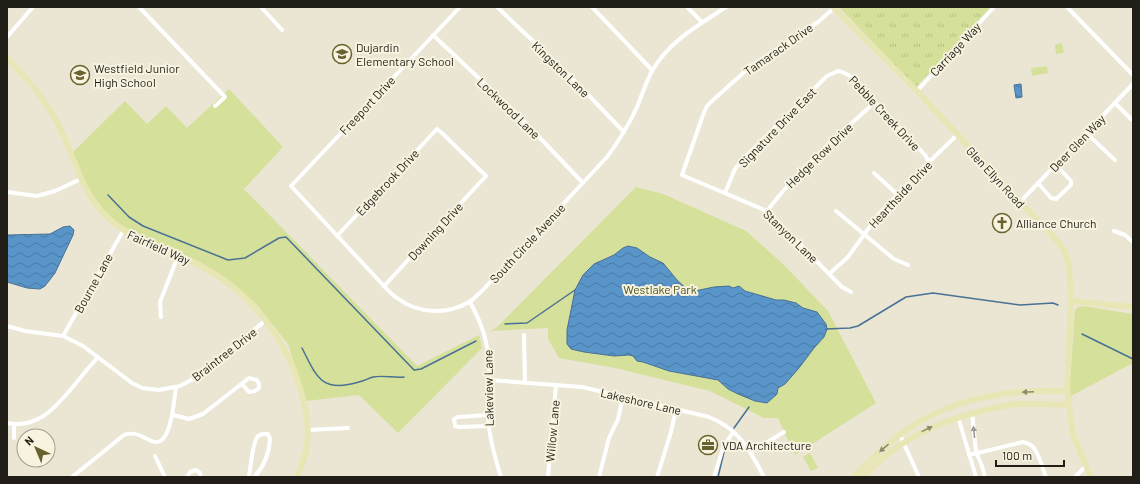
<svg xmlns="http://www.w3.org/2000/svg" width="1140" height="484" font-family="Barlow,sans-serif">
<defs>
<pattern id="grass-tufts" width="24" height="20" patternUnits="userSpaceOnUse"><rect width="24" height="20" fill="#d5e09a"/><path d="M3 7l-1-3M5 7V3M7 7l1-3M15 17l-1-3M17 17v-4M19 17l1-3" fill="none" stroke="#b7c084"/></pattern>
<pattern id="water-waves" width="16" height="10" patternUnits="userSpaceOnUse"><rect width="16" height="10" fill="#5a95ca"/><path d="M0 5q4-4 8 0t8 0" fill="none" stroke="#4a79a3"/></pattern>
</defs>
<rect width="100%" height="100%" fill="#eae6d3"/>
<polygon fill="url(#grass-tufts)" points="839,7 991,7 916,87"/>
<g fill="#d5e09a">
<polygon points="1062,43 1064,53 1056,54 1055,45"/>
<polygon points="1047,66 1048,73 1032,76 1031,68"/>
<polygon points="229,89 283,147 244,189 417,366 479,335 482,348 398,433 359,395 306,401 288,344 257,305 225,278 124,229 100,207 91,194 72,153 125,101 147,124 166,106 187,128"/>
<polygon points="636,187 663,194 746,231 784,265 828,311 876,403 795,455 778,418 764,418 710,391 615,368 559,358 548,339 548,328 489,331 496,328"/>
<polygon points="1083,306 1133,314 1133,363 1069,397 1075,310 1078,307"/>
<polygon points="810,453 818,468 811,471 803,457"/>
</g>
<g fill="url(#water-waves)" stroke="#497194">
<polygon points="1021,84 1022,97 1016,98 1014,85"/>
<polygon points="70,226 74,230 73,235 55,273 45,286 40,289 27,288 7,282 7,235 50,234 63,227"/>
<polygon points="628,246 637,248 650,257 663,263 677,280 690,292 714,287 729,286 733,288 739,286 745,291 776,300 784,300 796,303 803,308 817,312 826,324 827,329 824,337 814,348 799,368 785,384 778,388 777,394 767,403 755,401 738,394 728,389 718,380 669,371 643,362 637,361 633,356 629,355 614,356 584,352 571,349 567,344 567,330 575,290 583,275 594,264 614,255 623,248"/>
</g>
<g fill="none" stroke-linecap="round" stroke-linejoin="round">
<g stroke="#497194" stroke-width="1.5">
<polyline points="108,195 129,217 143,226 228,260 245,258 279,238 286,237 414,370 421,369 476,341"/>
<polyline points="505,324 527,323 575,290"/>
<polyline points="826,329 850,328 858,326 906,297 933,293 1020,305 1053,303 1058,305"/>
<polyline points="1082,334 1133,359"/>
<path d="M 302,348 C 317,378 322,393 359,382 C 364,381 369,378 373,377 C 383,375 394,378 404,377"/>
<polyline points="734,428 749,407"/>
<polyline points="718,477 725,448"/>
</g>
<g stroke="#fff" stroke-width="4">
<polyline points="139,7 225,97 215,106"/>
<polyline points="261,7 282,30"/>
<path d="M 460,7 L 291,186 L 384,286 C 388,290 392,295 397,298 C 418,314 447,315 469,302 C 473,300 477,295 481,292 L 607,157 C 618,142 629,125 637,107 C 642,95 646,82 652,71 C 669,41 699,25 726,7"/>
<polyline points="497,7 570,76 624,132"/>
<polyline points="592,7 652,70"/>
<polyline points="687,7 702,22"/>
<polyline points="1067,7 1133,75"/>
<polyline points="834,8 818,22 751,66 712,101 707,106 703,115 682,175 767,211 842,287 851,292"/>
<polyline points="433,35 519,116 583,183"/>
<polyline points="7,37 33,7"/>
<polyline points="917,91 994,7"/>
<polyline points="1115,103 1131,119 1133,119"/>
<polyline points="1086,133 1115,160"/>
<polyline points="874,173 898,195"/>
<polyline points="1038,183 1051,198 1056,199 1071,185 1071,181 1056,165"/>
<polyline points="7,192 37,196 55,191 81,179"/>
<path d="M 725,193 L 735,169 L 743,159 L 827,76 L 838,71 C 851,73 860,85 868,95 C 873,100 874,103 880,107 L 925,155 L 929,162"/>
<polyline points="1020,202 1133,84"/>
<path d="M 767,211 C 798,170 836,137 874,103"/>
<polyline points="836,211 894,259 908,265"/>
<polyline points="1114,231 1125,235 1133,242"/>
<polyline points="337,236 437,129 443,134 486,176 384,286"/>
<polyline points="829,274 848,257 879,214 929,162 957,135"/>
<path d="M 470,302 C 486,331 490,350 489,384 C 489,395 487,406 488,417 C 489,438 495,458 501,477"/>
<polyline points="161,317 160,302 178,256"/>
<polyline points="7,326 25,331 63,336 83,346 132,383 142,388 159,390 180,386 195,378 266,320"/>
<polyline points="524,335 525,382"/>
<polyline points="63,336 123,231"/>
<path d="M 489,380 L 582,387 L 709,417 C 739,429 750,450 764,477"/>
<polyline points="972,413 976,452 982,466 985,477"/>
<polyline points="173,415 189,419 203,414 249,378 257,380 259,384 259,388 255,391 249,392 242,384"/>
<polyline points="487,415 458,417 454,419 455,426 458,427 488,426"/>
<polyline points="958,417 976,477"/>
<path d="M 7,423 C 37,429 54,409 72,388 C 80,378 89,367 98,357"/>
<polyline points="308,430 348,428"/>
<polyline points="900,435 919,477"/>
<polyline points="14,438 14,424"/>
<polyline points="751,452 784,432"/>
<path d="M 969,455 L 1023,442 C 1026,443 1029,443 1032,446 C 1038,451 1043,469 1046,477"/>
<polyline points="155,456 165,477"/>
<path d="M 72,477 L 124,435 C 132,432 138,434 145,438 C 149,439 153,443 157,442 C 172,441 174,398 176,387"/>
<polyline points="187,477 190,472 196,470 200,473 201,477"/>
<path d="M 249,477 C 250,469 253,441 258,436 C 261,433 264,434 268,434 L 270,439 C 269,454 264,467 254,477"/>
<polyline points="548,477 556,385"/>
<polyline points="599,477 609,438 618,419 623,397"/>
<polyline points="657,477 671,432 676,409"/>
<polyline points="714,477 723,448 733,432"/>
<polyline points="1075,477 1086,466"/>
</g>
<g stroke="#e9e6b6" stroke-width="6">
<polyline points="833,7 917,91 1020,202 1054,237 1064,250 1069,264 1071,301 1067,391 1073,435 1091,477"/>
<path d="M 7,58 C 26,78 44,97 57,122 C 73,152 79,187 103,213 C 131,242 167,248 201,266 C 252,293 287,339 302,395 C 307,413 310,433 306,451 C 304,460 300,469 297,477"/>
<polyline points="1071,301 1133,307"/>
<path d="M 854,477 C 871,459 888,442 909,428 C 955,397 1012,389 1067,391"/>
<path d="M 863,477 C 895,442 932,424 978,412 C 990,409 1002,406 1014,404 C 1032,403 1051,405 1069,405"/>
</g>
</g>
<defs><path id="oneway-solid" d="M-6-.8H1V-3.2L6.5 0L1 3.2V.8H-6Z"/></defs>
<g fill="#8f8c6e">
<use href="#oneway-solid" transform="translate(1028 392) rotate(177)"/>
<use href="#oneway-solid" transform="translate(927 429) rotate(-26)"/>
<use href="#oneway-solid" transform="translate(884 448) rotate(140)"/>
</g>
<use fill="#9b9a97" href="#oneway-solid" transform="translate(974 432) rotate(-96)"/>
<defs>
<symbol id="school-ring" viewBox="-11 -11 22 22"><circle r="9.5" fill="#f7f3e0" stroke="#68622f" stroke-width="1.5"/><path d="M0-5L7-2L0 1L-7-2ZM-4 1L0 2.5L4 1V4Q0 6-4 4Z" fill="#68622f"/></symbol>
<symbol id="church-ring" viewBox="-11 -11 22 22"><circle r="9.5" fill="#f7f3e0" stroke="#68622f" stroke-width="1.5"/><path d="M-1.2-6h2.4v3.5h3.3v2.4h-3.3V6h-2.4V-.1h-3.3v-2.4h3.3Z" fill="#68622f"/></symbol>
<symbol id="office-ring" viewBox="-11 -11 22 22"><circle r="9.5" fill="#f7f3e0" stroke="#68622f" stroke-width="1.5"/><path d="M-6-3h4V-5.5h4V-3h4V5H-6ZM-1-4.5V-3h2v-1.5ZM-6 0V1H6V0Z" fill="#68622f"/></symbol>
</defs>
<g fill-rule="evenodd">
<use href="#school-ring" x="331" y="43" width="22" height="22"/>
<use href="#school-ring" x="69" y="64" width="22" height="22"/>
<use href="#church-ring" x="991" y="212" width="22" height="22"/>
<use href="#office-ring" x="697" y="434" width="22" height="22"/>
</g>
<g text-anchor="middle" dominant-baseline="central" stroke-width="4" stroke-linejoin="round" paint-order="stroke">
<g font-size="12" fill="#201e17" stroke="#f7f3e0" text-anchor="start">
<text x="356" y="47">Dujardin<tspan x="356" dy="14">Elementary School</tspan></text>
<text x="94" y="68">Westfield Junior<tspan x="94" dy="14">High School</tspan></text>
<text x="1016" y="223">Alliance Church</text>
<text x="722" y="445">VDA Architecture</text>
</g>
<g font-size="12" fill="#201e17" stroke="#f7f3e0">
<text transform="translate(778 49) rotate(-35)">Tamarack Drive</text>
<text transform="translate(955 49) rotate(-47)">Carriage Way</text>
<text transform="translate(561 69) rotate(44)">Kingston Lane</text>
<text transform="translate(367 105) rotate(-47)">Freeport Drive</text>
<text transform="translate(509 108) rotate(44)">Lockwood Lane</text>
<text transform="translate(885 113) rotate(47)">Pebble Creek Drive</text>
<text transform="translate(777 127) rotate(-46)">Signature Drive East</text>
<text transform="translate(1077 143) rotate(-46)">Deer Glen Way</text>
<text transform="translate(819 155) rotate(-44)">Hedge Row Drive</text>
<text transform="translate(996 177) rotate(47)">Glen Ellyn Road</text>
<text transform="translate(387 182) rotate(-47)">Edgebrook Drive</text>
<text transform="translate(900 194) rotate(-47)">Hearthside Drive</text>
<text transform="translate(435 231) rotate(-47)">Downing Drive</text>
<text transform="translate(791 236) rotate(44)">Stanyon Lane</text>
<text transform="translate(527 243) rotate(-47)">South Circle Avenue</text>
<text transform="translate(159 247) rotate(24)">Fairfield Way</text>
<text transform="translate(93 283) rotate(-61)">Bourne Lane</text>
<text transform="translate(224 354) rotate(-38)">Braintree Drive</text>
<text transform="translate(488 388) rotate(-91)">Lakeview Lane</text>
<text transform="translate(641 401) rotate(13)">Lakeshore Lane</text>
<text transform="translate(552 431) rotate(-85)">Willow Lane</text>
</g>
<g font-size="12" fill="#4f551d" stroke="#f7f3e0">
<text x="660" y="289">Westlake Park</text>
</g>
</g>
<rect width="1140" height="484" fill="none" stroke="#201e17" stroke-width="16"/>
<g transform="translate(36 448) rotate(316)"><circle r="19" fill="#f7f3e0" stroke="#a19e90"/>
<path d="M0-3L7 15L0 10L-7 15Z" fill="#68622f"/>
<text y="-6" font-size="11" font-weight="bold" text-anchor="middle" fill="#201e17">N</text>
</g>
<path d="M996 460v6h68v-6" fill="none" stroke="#201e17" stroke-width="2"/>
<text x="1002" y="460" font-size="12" fill="#201e17" stroke="#f7f3e0" stroke-width="3" paint-order="stroke">100 m</text>
</svg>
